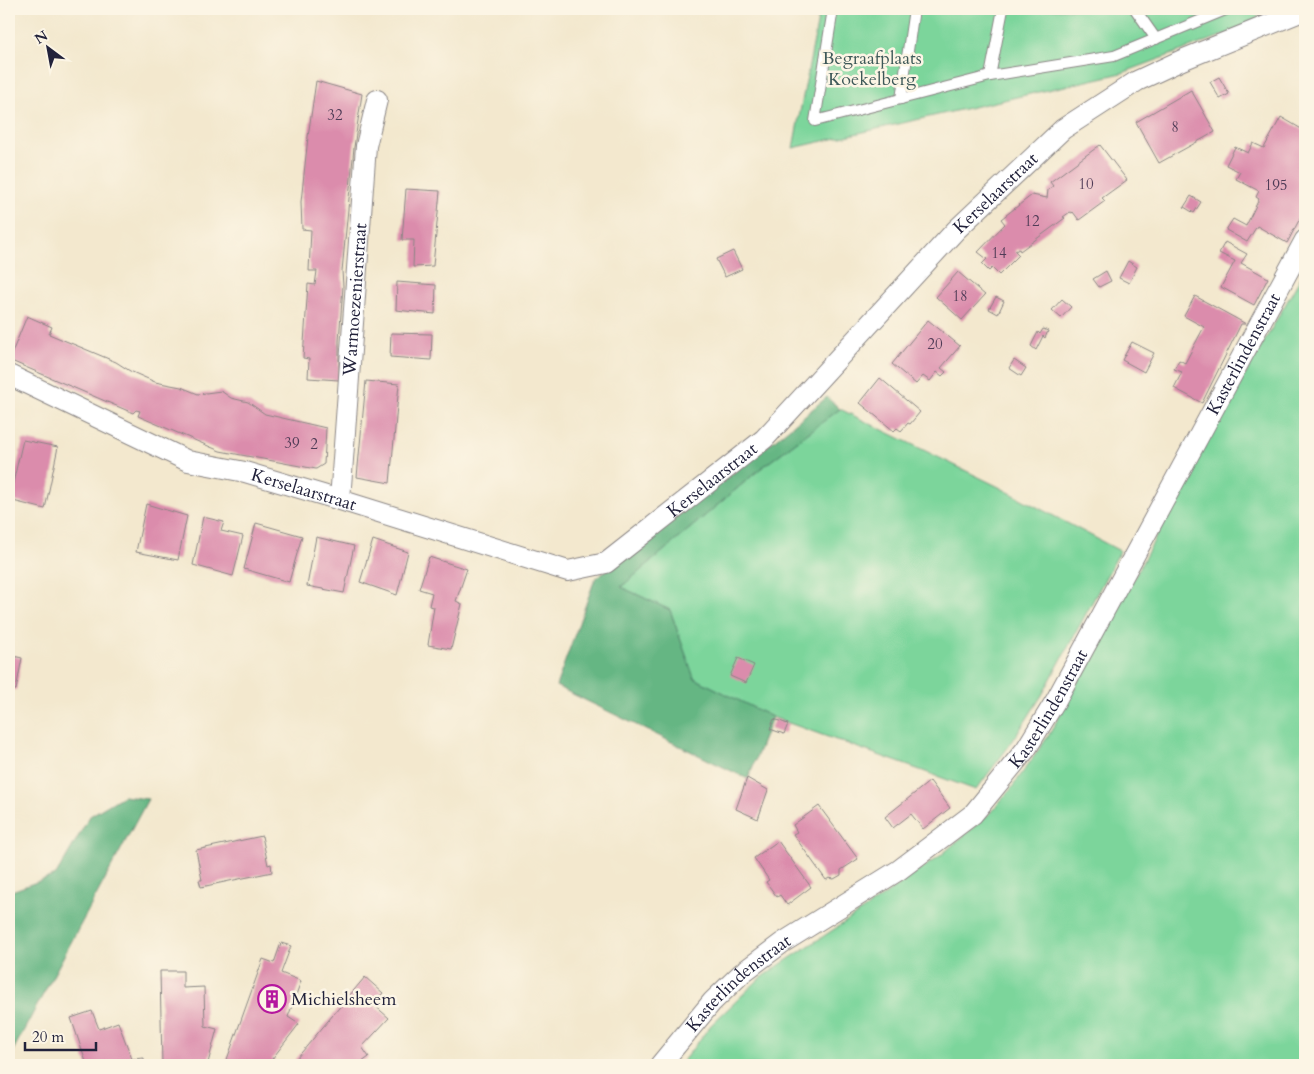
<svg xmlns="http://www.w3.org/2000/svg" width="1314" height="1074" font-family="Cardo,serif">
<rect width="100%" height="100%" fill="#fcf5e5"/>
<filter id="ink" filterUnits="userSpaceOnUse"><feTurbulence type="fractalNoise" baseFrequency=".02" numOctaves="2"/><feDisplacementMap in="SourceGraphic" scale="10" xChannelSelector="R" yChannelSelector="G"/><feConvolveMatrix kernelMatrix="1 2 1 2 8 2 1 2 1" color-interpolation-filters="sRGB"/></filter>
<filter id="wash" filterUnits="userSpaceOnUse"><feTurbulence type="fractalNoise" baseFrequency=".0096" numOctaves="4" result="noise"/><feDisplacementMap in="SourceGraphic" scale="20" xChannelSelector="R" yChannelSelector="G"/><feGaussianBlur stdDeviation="1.12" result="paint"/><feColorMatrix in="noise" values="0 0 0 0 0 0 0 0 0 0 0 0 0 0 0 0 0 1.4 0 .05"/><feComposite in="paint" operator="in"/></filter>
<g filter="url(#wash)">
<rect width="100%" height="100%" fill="#f3e8ce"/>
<g fill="#7cd59b" stroke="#4f7c6b">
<polygon points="820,9 1287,9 1256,23 1122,73 793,148"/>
<polygon points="1305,270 1305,1065 680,1065 711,1025 756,982 778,966 859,913 940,856 989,814 1011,789 1049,735 1211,435"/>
<polygon points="840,409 999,487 1120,551 1042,695 1012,742 976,790 772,717 694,678 670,610 621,587 760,469"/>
</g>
<g fill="#65b683" stroke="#446c5f">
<polygon points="827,397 840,409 760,469 621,587 670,610 694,678 772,717 748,779 556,686 595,579 759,453"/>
<polygon points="123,796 148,799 9,1058 9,892 56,875 90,816"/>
</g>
<g id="blocks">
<g fill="#db8cac">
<polygon points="1254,9 1279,9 1258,17"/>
<polygon points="1219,77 1229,94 1220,99 1210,82"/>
<polygon points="316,81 362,94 354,147 342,271 343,286 339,341 339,380 308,378 309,359 303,358 308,284 315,285 317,271 309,271 311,230 302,229 301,202 308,137"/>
<polygon points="1191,90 1215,132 1159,163 1136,122"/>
<polygon points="1281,117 1305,131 1305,209 1287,243 1257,226 1247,242 1226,230 1233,219 1246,226 1259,199 1256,197 1259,191 1236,179 1240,172 1226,165 1235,147 1248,153 1253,143 1264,148"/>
<polygon points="1100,145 1127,180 1102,198 1105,201 1079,220 1073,212 1072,213 1070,212 1063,217 1065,218 1020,251 1019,249 1015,251 1019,255 999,275 992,268 989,271 982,264 987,259 978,252 1005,224 1001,219 1032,195 1047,198 1048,190 1053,186 1050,182"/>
<polygon points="406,189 440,191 433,266 413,267 414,240 402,240"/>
<polygon points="1191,196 1201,202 1194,213 1184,207"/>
<polygon points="1225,242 1247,254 1241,263 1268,278 1254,305 1221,287 1235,261 1219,253"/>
<polygon points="733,251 742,269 725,277 716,259"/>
<polygon points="1128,261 1137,267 1129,283 1119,278"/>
<polygon points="1106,271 1111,281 1099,287 1093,279"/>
<polygon points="958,272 985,295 962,320 936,297"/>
<polygon points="397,282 436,285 435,314 396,310"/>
<polygon points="1195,296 1246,324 1241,324 1202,403 1174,388 1182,372 1174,369 1179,360 1185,363 1204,327 1184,316"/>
<polygon points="996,297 1004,301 998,314 989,309"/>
<polygon points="1062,299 1071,307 1061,318 1052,310"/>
<polygon points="27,316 52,327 49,334 116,362 130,371 155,382 181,387 198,394 221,391 231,398 248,402 265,414 326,428 324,464 316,469 220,451 138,416 140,411 136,410 133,413 9,360"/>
<polygon points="928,320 960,346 941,368 946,372 942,376 937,372 930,381 923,376 916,384 892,364"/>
<polygon points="1043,329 1048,331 1045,338 1043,336 1036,350 1031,346 1038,332 1040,334"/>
<polygon points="391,333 432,334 431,360 390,357"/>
<polygon points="1132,342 1154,353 1144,372 1122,360"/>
<polygon points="1014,360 1026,368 1021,376 1009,368"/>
<polygon points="880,378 920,412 910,424 908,423 901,431 897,428 894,431 860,403"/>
<polygon points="366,381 399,384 390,483 357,477"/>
<polygon points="23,440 58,447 45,509 9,500"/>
<polygon points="146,504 187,516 178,560 136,552"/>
<polygon points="203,517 224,522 221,531 243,536 233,576 193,565"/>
<polygon points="256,523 302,536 289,582 244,569"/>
<polygon points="316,537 354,546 344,593 307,586"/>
<polygon points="373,540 408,552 397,595 360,582"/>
<polygon points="429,557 467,569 456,601 462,604 451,649 428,645 434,607 429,606 432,593 419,589"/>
<polygon points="9,655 22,658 16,690 9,689"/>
<polygon points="738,658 754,665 746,683 730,676"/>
<polygon points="774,719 788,724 784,734 770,729"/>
<polygon points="747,778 768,790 758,819 736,809"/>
<polygon points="930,781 950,808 923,829 911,814 893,828 885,817"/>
<polygon points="819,806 858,859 841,870 841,875 834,879 829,878 826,880 793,834 797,832 793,825"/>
<polygon points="262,836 268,865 271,864 272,872 201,887 199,880 202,880 196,850"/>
<polygon points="778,841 811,887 787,905 780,895 777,897 766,882 769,880 754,858"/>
<polygon points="281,943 291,946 281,973 301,981 288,1017 299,1024 272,1059 279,1065 225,1065 263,959 274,963"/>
<polygon points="160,971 183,971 183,988 204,987 205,1026 217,1029 208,1063 215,1065 162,1065"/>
<polygon points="365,977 383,993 373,1004 389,1018 362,1047 369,1057 358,1065 291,1065"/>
<polygon points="92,1011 99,1029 118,1022 132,1059 144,1058 144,1065 87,1065 71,1018"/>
</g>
</g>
</g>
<g filter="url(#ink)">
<use href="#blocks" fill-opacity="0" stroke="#8a8584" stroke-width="1"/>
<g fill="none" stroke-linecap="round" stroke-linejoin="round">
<defs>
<g id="lane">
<polyline points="833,9 815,121 990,76"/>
<polyline points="1003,9 990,76 1114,56 1228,9"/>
<polyline points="1135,9 1156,39"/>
<polyline points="901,99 914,9"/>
</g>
<g id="street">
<path id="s1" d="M 9,375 L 188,461 L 245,472 L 340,500 L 568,571 L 606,563 L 764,439 L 956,230 L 1063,129 L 1137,81 L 1182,60 L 1305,10"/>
<path id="s2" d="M 340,500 L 366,146 L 377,100"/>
<path id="s3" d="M 660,1065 L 712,1002 L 742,973 L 782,943 L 899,870 L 973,814 L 1026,749 L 1056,700 L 1305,240"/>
</g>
</defs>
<use href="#lane" stroke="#8a8584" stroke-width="12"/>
<use href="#street" stroke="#8a8584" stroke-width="22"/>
<use href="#lane" stroke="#fff" stroke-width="10"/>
<use href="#street" stroke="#fff" stroke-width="20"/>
</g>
</g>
<defs>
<symbol id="building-ring" viewBox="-11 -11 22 22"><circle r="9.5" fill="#fcf5e5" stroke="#b5179e" stroke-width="1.5"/><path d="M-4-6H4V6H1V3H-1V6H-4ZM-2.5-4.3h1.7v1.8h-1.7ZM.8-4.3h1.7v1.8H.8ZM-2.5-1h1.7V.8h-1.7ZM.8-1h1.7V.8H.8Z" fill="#b5179e"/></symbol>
</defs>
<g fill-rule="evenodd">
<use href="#building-ring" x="256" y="983" width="32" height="32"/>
</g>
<g text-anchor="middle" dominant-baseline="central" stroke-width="5" stroke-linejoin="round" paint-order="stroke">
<g font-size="15" fill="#503c57">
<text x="335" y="115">32</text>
<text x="1175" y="127">8</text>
<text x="1086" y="184">10</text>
<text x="1276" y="185">195</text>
<text x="1032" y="221">12</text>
<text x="999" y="253">14</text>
<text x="960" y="296">18</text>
<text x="935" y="344">20</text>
<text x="292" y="443">39</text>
<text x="314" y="444">2</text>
</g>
<g font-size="18" fill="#3d5858" stroke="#fcf5e5">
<text x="872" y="58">Begraafplaats<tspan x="872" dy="21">Koekelberg</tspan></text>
</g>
<g font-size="18" fill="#22223b" stroke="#fcf5e5">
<text stroke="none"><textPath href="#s1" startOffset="1172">Kerselaarstraat</textPath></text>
<text stroke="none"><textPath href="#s2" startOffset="201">Warmoezenierstraat</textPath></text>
<text stroke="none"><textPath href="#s3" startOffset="939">Kasterlindenstraat</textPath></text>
<text stroke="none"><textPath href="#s1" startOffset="768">Kerselaarstraat</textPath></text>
<text stroke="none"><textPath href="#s1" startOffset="318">Kerselaarstraat</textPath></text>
<text stroke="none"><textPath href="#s3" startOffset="534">Kasterlindenstraat</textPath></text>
<text stroke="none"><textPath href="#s3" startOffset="114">Kasterlindenstraat</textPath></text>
</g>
<g font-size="18" fill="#22223b" stroke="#fcf5e5" text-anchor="start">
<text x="291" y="999">Michielsheem</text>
</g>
</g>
<rect width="1314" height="1074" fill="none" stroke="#fcf5e5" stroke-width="30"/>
<g transform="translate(48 48) rotate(328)" stroke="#fcf5e5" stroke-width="4" paint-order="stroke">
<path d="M0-4L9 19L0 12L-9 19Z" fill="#22223b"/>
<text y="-8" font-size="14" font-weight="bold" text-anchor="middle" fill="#22223b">N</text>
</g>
<path d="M25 1042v8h71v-8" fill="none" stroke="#22223b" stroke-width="2.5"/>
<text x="32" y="1042" font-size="15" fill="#22223b" stroke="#fcf5e5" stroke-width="4" paint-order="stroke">20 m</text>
</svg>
